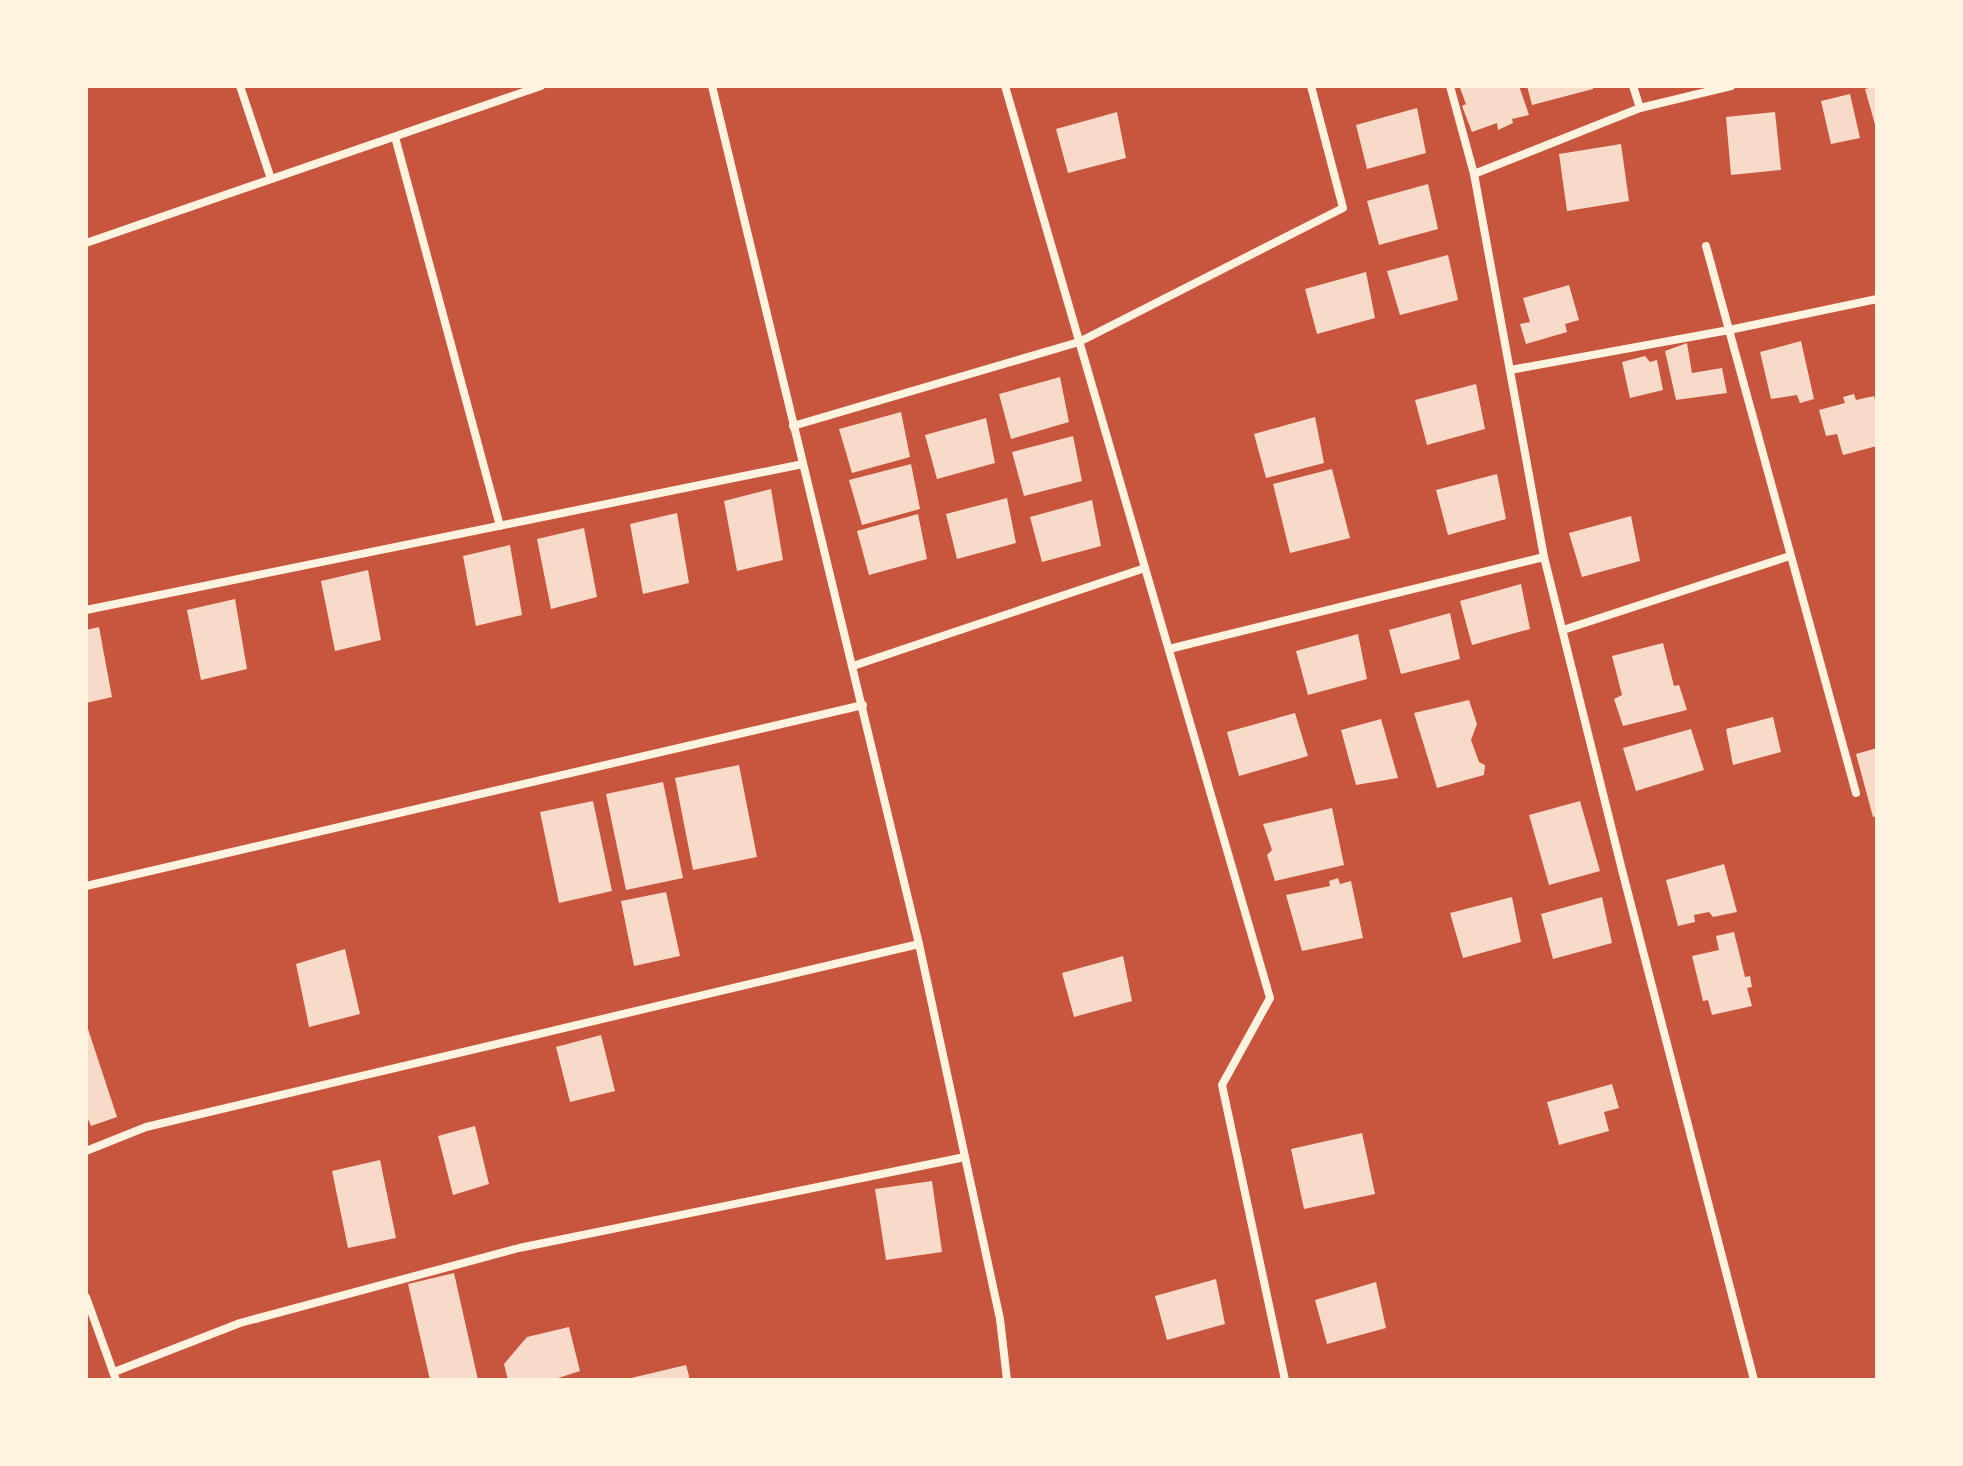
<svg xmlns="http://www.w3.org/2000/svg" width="1963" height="1466" font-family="'Times New Roman',serif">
<rect width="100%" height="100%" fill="#c8553d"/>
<g fill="#f7dbc8">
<polygon points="1465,86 1519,86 1529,115 1512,119 1513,123 1498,130 1497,123 1472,132 1462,106 1466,104 1460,88"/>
<polygon points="1527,86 1593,86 1593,89 1532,105"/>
<polygon points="1877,86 1877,128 1876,128 1865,89"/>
<polygon points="1850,94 1860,138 1831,144 1821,101"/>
<polygon points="1417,108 1426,153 1367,169 1356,125"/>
<polygon points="1117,112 1126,158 1068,173 1056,129"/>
<polygon points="1775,112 1781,170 1731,175 1726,117"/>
<polygon points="1621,144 1629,201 1567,211 1559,154"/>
<polygon points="1428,184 1438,229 1379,245 1367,201"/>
<polygon points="1448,255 1458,300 1400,315 1387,271"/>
<polygon points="1366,272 1375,318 1317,334 1305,289"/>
<polygon points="1569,285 1579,320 1565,324 1567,332 1526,344 1520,324 1530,322 1523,298"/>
<polygon points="1801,341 1814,399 1800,403 1797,395 1771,399 1760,352"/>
<polygon points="1687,343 1692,373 1722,368 1727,393 1676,400 1665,351"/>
<polygon points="1645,356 1650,362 1657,360 1663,390 1630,398 1622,362"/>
<polygon points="1060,377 1069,422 1011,439 999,394"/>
<polygon points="1476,384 1485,429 1427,445 1415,400"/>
<polygon points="1854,394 1856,400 1874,396 1877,407 1877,446 1843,455 1837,434 1826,436 1819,410 1845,403 1843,397"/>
<polygon points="901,412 910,457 852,473 839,429"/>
<polygon points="1315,417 1324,463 1266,478 1254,434"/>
<polygon points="986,418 995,463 937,479 925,435"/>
<polygon points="1073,436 1082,481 1024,496 1012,452"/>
<polygon points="911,464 920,509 862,525 849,480"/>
<polygon points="1332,469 1350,538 1290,553 1273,484"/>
<polygon points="1497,474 1506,519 1448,535 1436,490"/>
<polygon points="771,489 783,560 737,571 724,501"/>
<polygon points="1007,498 1016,543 957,559 946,514"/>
<polygon points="1092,500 1101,546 1042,562 1030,517"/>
<polygon points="677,513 689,583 643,594 630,524"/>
<polygon points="918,514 927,559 869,575 857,531"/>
<polygon points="1631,516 1640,561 1582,577 1569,533"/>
<polygon points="584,528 597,597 551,609 537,539"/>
<polygon points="510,545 522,615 476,626 463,556"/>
<polygon points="368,570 381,640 335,651 321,581"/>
<polygon points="1521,584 1530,629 1472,645 1460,601"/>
<polygon points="235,599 247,669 201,680 187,610"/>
<polygon points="1450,613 1460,659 1401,674 1389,630"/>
<polygon points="99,627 112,697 86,703 86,630"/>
<polygon points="1358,634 1367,679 1308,695 1296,651"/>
<polygon points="1663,643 1674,686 1679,685 1687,710 1623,726 1614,699 1622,695 1612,656"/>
<polygon points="1469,700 1477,724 1471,740 1479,762 1485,765 1484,775 1437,788 1414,713"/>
<polygon points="1295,713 1308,756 1239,776 1227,732"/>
<polygon points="1773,717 1781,752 1733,765 1726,729"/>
<polygon points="1381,719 1398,778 1356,785 1341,730"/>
<polygon points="1691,729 1704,770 1636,791 1623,748"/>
<polygon points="1877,748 1877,816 1873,817 1856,754"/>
<polygon points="739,765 757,857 693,870 675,778"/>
<polygon points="663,782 683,878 626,890 606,794"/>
<polygon points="593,801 612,891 559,903 540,812"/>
<polygon points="1580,801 1600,871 1549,885 1529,815"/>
<polygon points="1332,808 1344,865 1275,881 1267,855 1272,850 1263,824"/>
<polygon points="1724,864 1737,912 1713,917 1709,912 1694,915 1695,922 1678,926 1666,880"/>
<polygon points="1338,878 1340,884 1351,881 1363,938 1302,951 1286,895 1330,886 1329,881"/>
<polygon points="666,892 680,956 634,966 621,901"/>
<polygon points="1512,897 1521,942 1463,958 1450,913"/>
<polygon points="1602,897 1612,943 1553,959 1541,914"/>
<polygon points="1734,932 1745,977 1750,976 1752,987 1747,988 1752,1006 1712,1015 1708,1000 1703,1001 1692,956 1719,950 1716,936"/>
<polygon points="345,949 360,1014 309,1027 296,964"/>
<polygon points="1123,956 1132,1001 1074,1017 1062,973"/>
<polygon points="87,1026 117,1117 91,1126 88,1119 86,1119"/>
<polygon points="601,1035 615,1091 570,1102 556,1047"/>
<polygon points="1612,1084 1619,1108 1604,1112 1609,1131 1559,1145 1547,1102"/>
<polygon points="475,1126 489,1184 453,1195 438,1136"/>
<polygon points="1362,1133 1375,1194 1304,1209 1291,1149"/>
<polygon points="380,1160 396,1238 348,1248 332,1171"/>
<polygon points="932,1181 942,1252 886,1260 875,1189"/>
<polygon points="454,1273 478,1380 430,1380 408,1284"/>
<polygon points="1216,1279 1225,1324 1167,1340 1155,1296"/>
<polygon points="1376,1282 1386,1328 1327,1344 1315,1300"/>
<polygon points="569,1327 580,1371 552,1380 508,1380 504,1364 527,1337"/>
<polygon points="686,1365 690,1380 627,1380 627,1379"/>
</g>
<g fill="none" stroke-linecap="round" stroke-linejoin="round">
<g stroke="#fff3e0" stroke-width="8">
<polyline points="240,86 271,179"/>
<polyline points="712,86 919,944 1000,1319 1007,1380"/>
<polyline points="1005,86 1270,998 1222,1085 1285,1380"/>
<polyline points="1450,86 1474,174 1544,557 1622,870 1754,1380"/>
<polyline points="1633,86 1640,108"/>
<polyline points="395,137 500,526"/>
<polyline points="1474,174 1640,108 1731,86"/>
<polyline points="86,243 541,86"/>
<polyline points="1706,246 1856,793"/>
<polyline points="1510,370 1729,330 1877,299"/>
<polyline points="793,426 1079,342 1343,208 1311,86"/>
<polyline points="86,610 803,464"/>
<polyline points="1563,630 1790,556"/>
<polyline points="1169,649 1544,557"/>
<polyline points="853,666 1145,568"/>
<polyline points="86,886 863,705"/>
<polyline points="86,1151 146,1127 919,944"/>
<polyline points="86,1297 116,1380"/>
<polyline points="114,1372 240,1323 519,1248 965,1157"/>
</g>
</g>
<rect width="1963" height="1466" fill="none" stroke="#fff3e0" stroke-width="176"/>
</svg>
